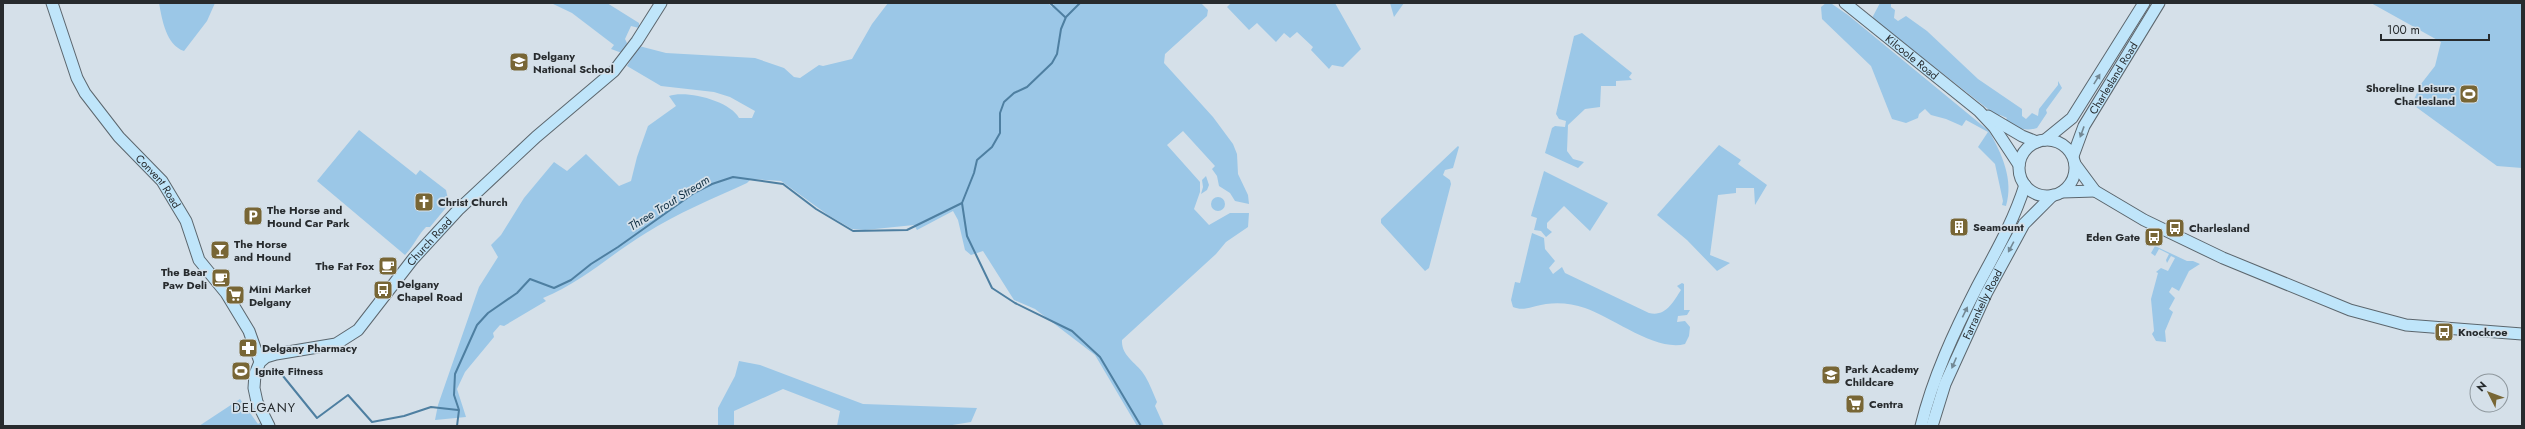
<svg xmlns="http://www.w3.org/2000/svg" width="2525" height="429" font-family="Jost,sans-serif">
<rect width="100%" height="100%" fill="#d5e0e9"/>
<g fill="#9bc7e7">
<path d="M 159,3 L 215,3 L 207,21 L 184,51 C 166,45 162,19 159,3 Z"/>
<polygon points="551,3 607,3 639,23 639,28 631,26 625,39 628,45 622,53 611,49 614,45 572,13"/>
<path d="M 888,3 L 1048,3 L 1052,7 L 1055,3 L 1201,3 L 1208,10 L 1207,16 L 1165,54 L 1164,63 L 1213,117 L 1233,144 L 1237,154 L 1238,174 L 1248,195 L 1249,204 L 1235,201 L 1230,193 L 1219,186 L 1217,176 L 1212,169 L 1215,166 L 1183,131 L 1167,145 L 1200,182 L 1200,192 L 1194,209 L 1209,225 L 1230,213 L 1249,213 L 1248,227 L 1226,242 L 1216,254 L 1122,340 C 1121,357 1138,363 1145,376 C 1150,384 1153,393 1157,402 L 1155,406 L 1164,426 L 1137,426 L 1095,355 L 1035,309 L 1014,300 L 983,251 L 971,255 L 965,250 L 958,220 L 953,211 L 917,230 L 914,225 L 865,230 L 852,229 L 828,215 L 781,181 L 751,179 L 747,183 C 712,199 678,213 646,233 C 611,254 581,283 543,298 L 546,301 L 504,326 L 500,325 L 493,333 L 494,337 L 465,372 L 457,389 L 466,417 L 435,420 L 438,405 L 479,287 L 498,257 L 491,245 L 501,235 L 524,198 L 554,162 L 567,171 L 586,154 L 619,186 L 631,181 L 637,157 L 648,126 L 676,106 L 669,96 C 687,90 730,101 739,118 L 752,118 L 755,111 L 730,97 L 714,92 L 661,86 L 627,66 L 639,46 L 666,53 L 755,58 L 784,68 L 794,77 L 800,78 L 819,65 L 823,66 L 852,59 L 872,24 Z"/>
<polygon points="1231,3 1335,3 1361,49 1343,67 1332,65 1329,69 1311,50 1313,47 1297,32 1290,38 1284,33 1276,42 1257,23 1249,30 1227,7"/>
<polygon points="1390,3 1404,3 1394,17"/>
<path d="M 1826,3 L 1832,4 L 1848,15 L 1989,131 C 2002,154 2014,180 2006,206 L 2002,205 L 2003,201 L 1995,164 L 1978,147 L 1988,132 L 1966,120 L 1962,126 L 1946,119 L 1931,115 L 1925,109 L 1919,114 L 1918,118 L 1906,123 L 1892,119 L 1871,66 L 1822,19 L 1821,7 Z"/>
<path d="M 1880,3 L 1891,3 L 1891,7 L 1895,10 L 1894,18 L 1898,21 L 1906,16 L 1927,31 L 1978,79 L 2022,109 L 2022,116 L 2026,119 L 2032,113 L 2038,116 L 2039,109 L 2058,85 L 2058,81 L 2062,88 L 2046,110 L 2047,113 L 2037,128 C 2024,132 2016,127 2005,121 L 2007,118 L 2000,115 L 1998,117 L 1872,18 Z"/>
<polygon points="2371,3 2522,3 2522,168 2497,166 2412,104 2421,84 2435,66 2441,42"/>
<polygon points="1582,33 1632,73 1629,77 1632,80 1616,81 1616,86 1601,86 1600,107 1585,109 1568,125 1567,151 1573,159 1584,162 1578,168 1545,153 1552,128 1555,126 1565,127 1566,121 1559,119 1556,114 1574,36"/>
<path d="M 359,130 L 416,175 L 420,170 L 446,190 L 449,204 L 430,227 L 426,227 C 417,236 414,246 405,255 L 317,181 Z"/>
<polygon points="1719,145 1741,160 1738,164 1767,185 1755,205 1754,188 1736,188 1736,193 1718,195 1710,255 1730,263 1717,271 1687,240 1657,215"/>
<polygon points="1458,146 1459,147 1453,168 1445,170 1443,175 1450,180 1451,184 1429,268 1425,271 1381,223 1381,219"/>
<polygon points="1544,171 1608,203 1590,231 1564,206 1547,223 1547,228 1552,232 1546,237 1541,231 1534,230 1537,218 1531,216"/>
<polygon points="1206,176 1209,185 1207,190 1201,194 1203,187 1202,180"/>
<circle cx="1218" cy="204" r="7"/>
<path d="M 1532,233 L 1544,238 L 1545,249 L 1555,261 L 1549,268 L 1553,274 L 1562,267 L 1565,273 L 1649,313 C 1666,317 1673,302 1681,290 L 1677,286 L 1682,283 L 1684,284 L 1684,310 L 1690,310 L 1687,315 L 1678,316 L 1677,322 L 1685,321 L 1690,327 L 1689,336 L 1685,344 C 1656,352 1612,317 1585,308 C 1573,304 1560,302 1546,304 C 1536,305 1524,312 1513,307 L 1511,300 L 1515,282 L 1520,283 Z"/>
<polygon points="2155,246 2187,261 2193,261 2200,264 2189,271 2179,291 2172,287 2169,292 2175,298 2169,309 2173,312 2165,331 2166,342 2156,341 2152,334 2154,331 2151,299 2158,273 2156,272 2161,268 2168,271 2175,258 2171,256 2167,263 2166,260 2169,254 2159,249 2155,256 2151,253"/>
<polygon points="739,361 760,365 863,404 977,408 971,422 946,426 837,426 840,411 783,389 734,411 734,426 718,426 718,408 735,376"/>
<polygon points="240,399 258,424 262,421 264,426 199,426"/>
</g>
<g fill="none" stroke-linecap="round" stroke-linejoin="round">
<g stroke="#4e7fa1" stroke-width="2">
<polyline points="1050,3 1065,17"/>
<polyline points="962,203 967,236 992,288 1015,303 1072,331 1100,357 1141,426"/>
<polyline points="283,376 317,418 348,395 372,422 404,416 431,407 458,410"/>
<polyline points="457,426 459,410 454,395 455,374 477,325 488,313 517,293 530,279 554,288 571,280 591,264 618,247 694,193 712,184 733,177 783,184 816,209 853,231 907,230 962,203 974,173 977,160 992,147 1000,133 1000,113 1004,102 1014,93 1027,87 1052,63 1057,54 1061,29 1066,17 1080,3"/>
</g>
<defs>
<g id="secondary">
<path id="s1" d="M 52,3 L 77,78 L 85,93 L 119,137 L 162,181 L 186,221 L 199,260 L 226,293 L 249,331 L 260,362"/>
<path id="s2" d="M 1845,3 L 1979,111 L 1994,127 L 2019,165"/>
<polyline points="1988,116 2022,136 2037,142"/>
<polyline points="2045,140 2072,118 2144,3"/>
<circle cx="2047" cy="168" r="28"/>
<path id="s3" d="M 2073,156 L 2084,126 L 2159,3"/>
<polyline points="2075,164 2095,191 2144,220 2223,258 2350,310 2406,325 2522,334"/>
<polyline points="2062,192 2095,191"/>
<path id="s4" d="M 269,426 L 257,402 L 254,388 L 255,374 L 260,362 L 266,357 L 276,354 L 336,344 L 358,330 L 413,259 L 458,210 L 536,137 L 614,71 L 637,41 L 661,3"/>
<path d="M 1921,426 C 1933,377 1954,332 1977,287 C 1995,253 2013,223 2025,185"/>
<path id="s5" d="M 1932,426 L 1945,384 L 1986,294 L 2024,224 L 2053,195"/>
</g>
</defs>
<use href="#secondary" stroke="#5c666d" stroke-width="13"/>
<use href="#secondary" stroke="#bfe5fa" stroke-width="11"/>
</g>
<defs><path id="oneway-solid" d="M-6-.8H1V-3.2L6.5 0L1 3.2V.8H-6Z"/></defs>
<g fill="#738894">
<use href="#oneway-solid" transform="translate(2097 79) rotate(-58)"/>
<use href="#oneway-solid" transform="translate(2082 132) rotate(110)"/>
<use href="#oneway-solid" transform="translate(2011 247) rotate(118)"/>
<use href="#oneway-solid" transform="translate(1965 312) rotate(-64)"/>
<use href="#oneway-solid" transform="translate(1954 363) rotate(113)"/>
</g>
<defs>
<symbol id="school-square" viewBox="-11 -11 22 22"><rect x="-9" y="-9" width="18" height="18" rx="4" fill="#786635" stroke="#d5e0e9"/><path d="M0-5L7-2L0 1L-7-2ZM-4 1L0 2.5L4 1V4Q0 6-4 4Z" fill="#fff"/></symbol>
<symbol id="stadium-square" viewBox="-11 -11 22 22"><rect x="-9" y="-9" width="18" height="18" rx="4" fill="#786635" stroke="#d5e0e9"/><path d="M0-5a6.5 5 0 1 0 0 10a6.5 5 0 1 0 0-10ZM-3.5-1.8h7v3.6h-7Z" fill="#fff"/></symbol>
<symbol id="church-square" viewBox="-11 -11 22 22"><rect x="-9" y="-9" width="18" height="18" rx="4" fill="#786635" stroke="#d5e0e9"/><path d="M-1.2-6h2.4v3.5h3.3v2.4h-3.3V6h-2.4V-.1h-3.3v-2.4h3.3Z" fill="#fff"/></symbol>
<symbol id="parking-square" viewBox="-11 -11 22 22"><rect x="-9" y="-9" width="18" height="18" rx="4" fill="#786635" stroke="#d5e0e9"/><path d="M-3.5-5.5H1a3.5 3.5 0 0 1 0 7H-1V5.5H-3.5ZM-1-3.4V-.6H.8a1.4 1.4 0 0 0 0-2.8Z" fill="#fff"/></symbol>
<symbol id="building-square" viewBox="-11 -11 22 22"><rect x="-9" y="-9" width="18" height="18" rx="4" fill="#786635" stroke="#d5e0e9"/><path d="M-4-6H4V6H1V3H-1V6H-4ZM-2.5-4.3h1.7v1.8h-1.7ZM.8-4.3h1.7v1.8H.8ZM-2.5-1h1.7V.8h-1.7ZM.8-1h1.7V.8H.8Z" fill="#fff"/></symbol>
<symbol id="bus-square" viewBox="-11 -11 22 22"><rect x="-9" y="-9" width="18" height="18" rx="4" fill="#786635" stroke="#d5e0e9"/><path d="M-5-6H5V4H4V6H2V4H-2V6H-4V4H-5ZM-3.5-4V0h7V-4ZM-3.5 1.2v1.5H-2V1.2ZM2 1.2v1.5H3.5V1.2Z" fill="#fff"/></symbol>
<symbol id="bar-square" viewBox="-11 -11 22 22"><rect x="-9" y="-9" width="18" height="18" rx="4" fill="#786635" stroke="#d5e0e9"/><path d="M-6-5H6L.8 .8V4.5H3.5V6h-7V4.5H-.8V.8Z" fill="#fff"/></symbol>
<symbol id="cafe-square" viewBox="-11 -11 22 22"><rect x="-9" y="-9" width="18" height="18" rx="4" fill="#786635" stroke="#d5e0e9"/><path d="M-5.5-4.5H6V0H3Q3 3.5 0 3.5H-2.5Q-5.5 3.5-5.5 0ZM3-3.2v2h1.7v-2ZM-6 4.5H4V6H-6Z" fill="#fff"/></symbol>
<symbol id="supermarket-square" viewBox="-11 -11 22 22"><rect x="-9" y="-9" width="18" height="18" rx="4" fill="#786635" stroke="#d5e0e9"/><path d="M-6-5.5h2.5l.6 2H6L4.5 2H-2.5L-4.4-4H-6ZM-1.5 3.2a1.3 1.3 0 1 0 .1 0ZM3 3.2a1.3 1.3 0 1 0 .1 0Z" fill="#fff"/></symbol>
<symbol id="pharmacy-square" viewBox="-11 -11 22 22"><rect x="-9" y="-9" width="18" height="18" rx="4" fill="#786635" stroke="#d5e0e9"/><path d="M-2-6h4v4h4v4h-4v4h-4v-4h-4v-4h4Z" fill="#fff"/></symbol>
</defs>
<g fill-rule="evenodd">
<use href="#school-square" x="508" y="51" width="22" height="22"/>
<use href="#stadium-square" x="2458" y="83" width="22" height="22"/>
<use href="#church-square" x="413" y="191" width="22" height="22"/>
<use href="#parking-square" x="242" y="205" width="22" height="22"/>
<use href="#building-square" x="1948" y="216" width="22" height="22"/>
<use href="#bus-square" x="2164" y="217" width="22" height="22"/>
<use href="#bus-square" x="2143" y="226" width="22" height="22"/>
<use href="#bar-square" x="209" y="239" width="22" height="22"/>
<use href="#cafe-square" x="377" y="255" width="22" height="22"/>
<use href="#cafe-square" x="210" y="267" width="22" height="22"/>
<use href="#bus-square" x="372" y="279" width="22" height="22"/>
<use href="#supermarket-square" x="224" y="284" width="22" height="22"/>
<use href="#bus-square" x="2433" y="321" width="22" height="22"/>
<use href="#pharmacy-square" x="237" y="337" width="22" height="22"/>
<use href="#stadium-square" x="230" y="360" width="22" height="22"/>
<use href="#school-square" x="1820" y="364" width="22" height="22"/>
<use href="#supermarket-square" x="1844" y="393" width="22" height="22"/>
</g>
<g text-anchor="middle" dominant-baseline="central" stroke-width="3.5" stroke-linejoin="round" paint-order="stroke">
<g font-size="11" font-weight="bold" fill="#272b2e" stroke="#d5e0e9" text-anchor="start">
<text x="533" y="56">Delgany<tspan x="533" dy="13">National School</tspan></text>
<text x="2455" y="88" text-anchor="end">Shoreline Leisure<tspan x="2455" dy="13">Charlesland</tspan></text>
<text x="438" y="202">Christ Church</text>
<text x="267" y="210">The Horse and<tspan x="267" dy="13">Hound Car Park</tspan></text>
<text x="1973" y="227">Seamount</text>
<text x="2189" y="228">Charlesland</text>
<text x="2140" y="237" text-anchor="end">Eden Gate</text>
<text x="234" y="244">The Horse<tspan x="234" dy="13">and Hound</tspan></text>
<text x="374" y="266" text-anchor="end">The Fat Fox</text>
<text x="207" y="272" text-anchor="end">The Bear<tspan x="207" dy="13">Paw Deli</tspan></text>
<text x="397" y="284">Delgany<tspan x="397" dy="13">Chapel Road</tspan></text>
<text x="249" y="289">Mini Market<tspan x="249" dy="13">Delgany</tspan></text>
<text x="2458" y="332">Knockroe</text>
<text x="262" y="348">Delgany Pharmacy</text>
<text x="1845" y="369">Park Academy<tspan x="1845" dy="13">Childcare</tspan></text>
<text x="255" y="371">Ignite Fitness</text>
<text x="1869" y="404">Centra</text>
</g>
<g font-size="11" fill="#272b2e" stroke="#d5e0e9">
<text stroke="none"><textPath href="#s2" startOffset="86">Kilcoole Road</textPath></text>
<text stroke="none"><textPath href="#s3" startOffset="88">Charlesland Road</textPath></text>
<text stroke="none"><textPath href="#s1" startOffset="211">Convent Road</textPath></text>
<text stroke="none"><textPath href="#s4" startOffset="287">Church Road</textPath></text>
<text stroke="none"><textPath href="#s5" startOffset="132">Farrankelly Road</textPath></text>
</g>
<g font-size="12" font-style="italic" fill="#0e2d41" stroke="#d5e0e9">
<text transform="translate(669 203) rotate(-32)">Three Trout Stream</text>
</g>
<g font-size="13" letter-spacing="1" fill="#272b2e" stroke="#d5e0e9">
<text x="264" y="407">DELGANY</text>
</g>
</g>
<rect width="2525" height="429" fill="none" stroke="#272b2e" stroke-width="8"/>
<g transform="translate(2489 393) rotate(312)"><circle r="19" fill="#d5e0e9" stroke="#8f989e"/>
<path d="M0-3L7 15L0 10L-7 15Z" fill="#786635"/>
<text y="-6" font-size="11" font-weight="bold" text-anchor="middle" fill="#272b2e">N</text>
</g>
<path d="M2381 34v6h108v-6" fill="none" stroke="#272b2e" stroke-width="2"/>
<text x="2387" y="34" font-size="12" fill="#272b2e" stroke="#d5e0e9" stroke-width="3" paint-order="stroke">100 m</text>
</svg>
